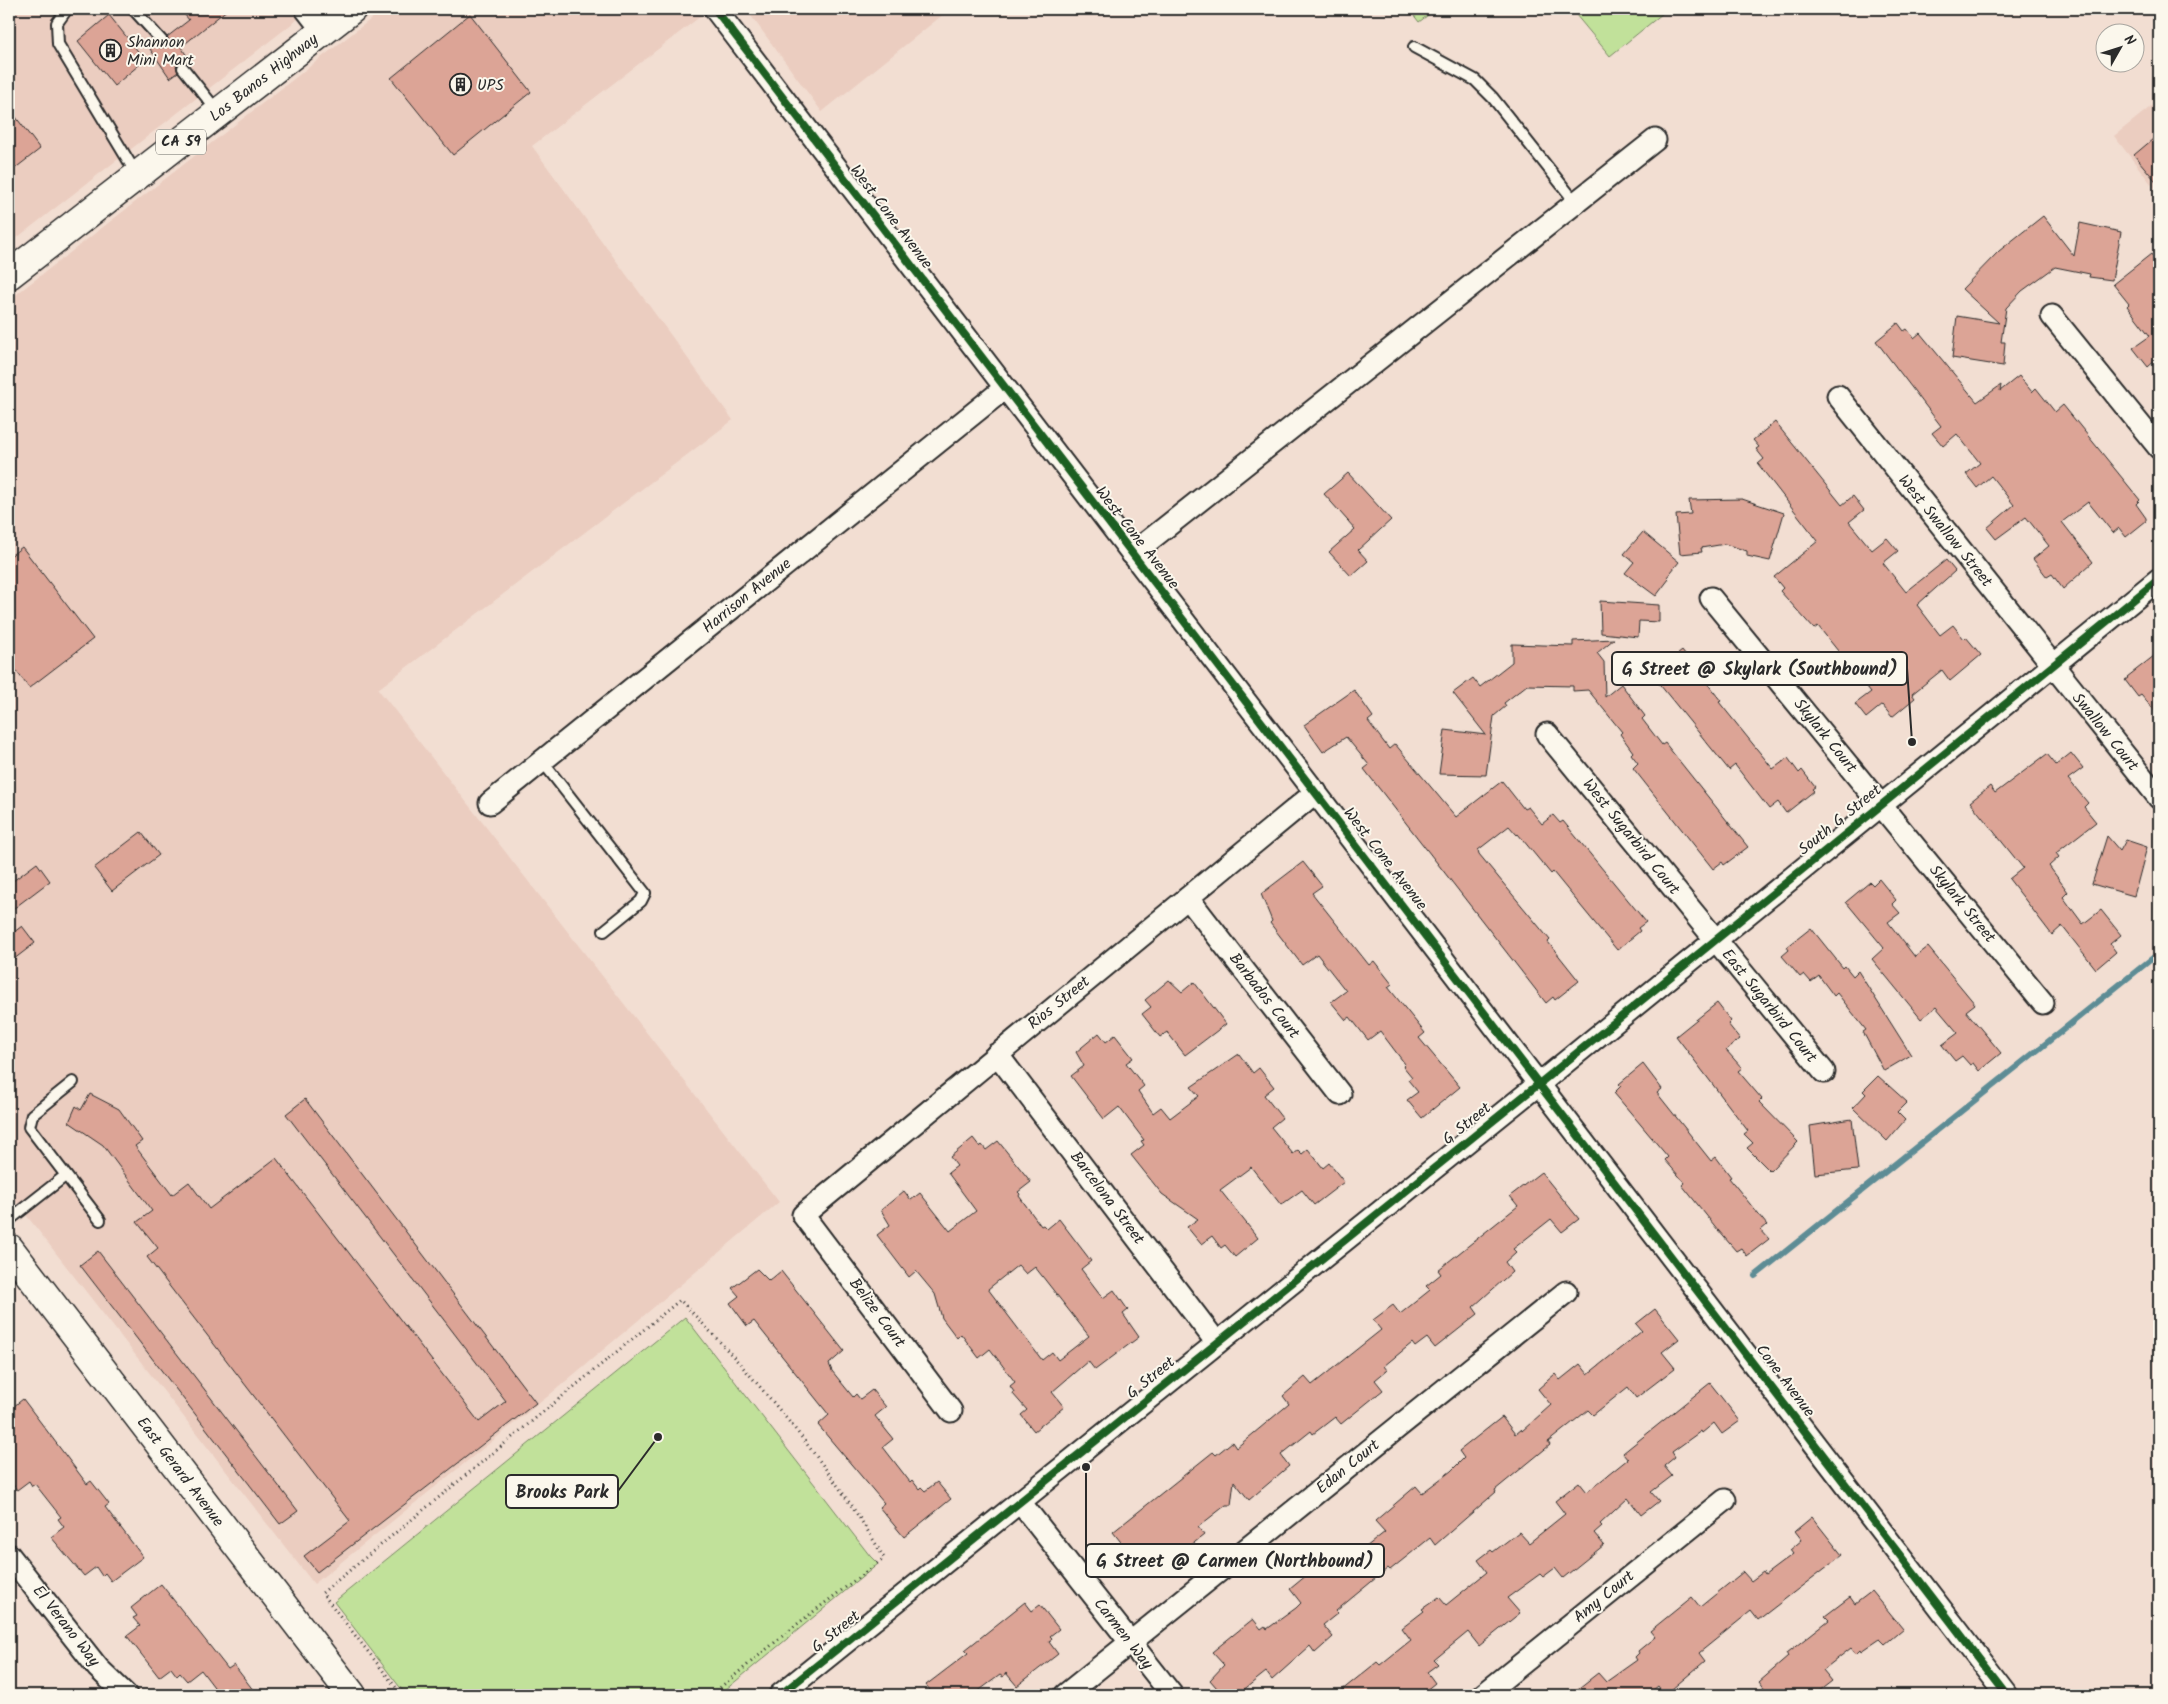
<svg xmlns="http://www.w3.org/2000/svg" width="2168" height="1704" font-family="Kalam,sans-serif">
<rect width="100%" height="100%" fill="#f2ded2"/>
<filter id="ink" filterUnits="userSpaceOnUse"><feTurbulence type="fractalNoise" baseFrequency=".02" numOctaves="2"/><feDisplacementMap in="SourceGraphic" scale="10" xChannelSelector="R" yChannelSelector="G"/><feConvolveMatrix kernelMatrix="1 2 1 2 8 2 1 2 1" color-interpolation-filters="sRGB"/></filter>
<g filter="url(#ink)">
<g fill="#ebcdc0">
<polygon points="9,9 311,9 9,244"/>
<polygon points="384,9 696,9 701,16 532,146 733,420 378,689 779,1202 547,1397 314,1584 9,1193 9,300"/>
<polygon points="746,9 950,9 822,112"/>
<polygon points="2159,100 2159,194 2114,136"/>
</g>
<g fill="#c1e19a" stroke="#768662">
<polygon points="1409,9 1436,9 1419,22"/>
<polygon points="1571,9 1668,9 1610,56"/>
<polygon points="685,1317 870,1556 878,1564 719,1695 406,1695 334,1602"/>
</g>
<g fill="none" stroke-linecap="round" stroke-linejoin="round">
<polyline stroke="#5d8c95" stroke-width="6" points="1755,1276 2159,953"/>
</g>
<g fill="#dca496" stroke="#2b2b2b" fill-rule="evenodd">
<polygon points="180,9 228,9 181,47 191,62 189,64 185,61 179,62 176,66 178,72 170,78 150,49 156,45 160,48 166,46 169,43 167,37 189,20"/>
<polygon points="470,14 531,92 453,155 391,78"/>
<polygon points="109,15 145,60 114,86 78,41"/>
<polygon points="9,108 40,149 9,173"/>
<polygon points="2159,134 2159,185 2134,155"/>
<polygon points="2043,216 2074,256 2080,223 2121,232 2112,280 2089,277 2090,274 2055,267 2022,291 2006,308 2001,342 2005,342 2003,366 1952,358 1957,316 1999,323 1962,289 1999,251"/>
<polygon points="2151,254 2159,265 2159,357 2148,367 2133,348 2150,336 2127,306 2129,304 2113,284"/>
<polygon points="1898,323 1904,331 1907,329 1914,338 1920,333 1977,402 2001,385 2000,391 2019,376 2032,392 2036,388 2055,412 2063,405 2140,500 2136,504 2146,518 2146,521 2126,537 2119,528 2113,533 2088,502 2062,522 2093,562 2063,589 2052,574 2047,577 2033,559 2049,546 2026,517 1996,539 1987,528 2014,505 1991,476 1977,488 1966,474 1980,463 1957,434 1943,446 1932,433 1941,426 1876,341"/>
<polygon points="1775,422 1842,505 1853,496 1864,510 1849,522 1872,550 1887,538 1898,551 1883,563 1906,592 1946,560 1955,571 1917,605 1940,635 1953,625 1964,639 1966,637 1981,655 1950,681 1942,670 1912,694 1915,698 1892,717 1882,705 1866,718 1855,704 1871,692 1818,626 1814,629 1780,591 1783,588 1774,577 1818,541 1758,464 1764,459 1756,449 1759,447 1753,440"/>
<polygon points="1348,473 1391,520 1358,550 1368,561 1351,576 1329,552 1355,529 1324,494"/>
<polygon points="1742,499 1784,513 1770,561 1747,556 1747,551 1725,544 1701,548 1702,552 1680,554 1676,515 1691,514 1689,500"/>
<polygon points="1643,532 1679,562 1667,577 1669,579 1656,596 1625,573 1634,562 1624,554"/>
<polygon points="22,547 93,639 29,688 9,661 9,557"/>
<polygon points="1600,601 1659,605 1659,622 1639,621 1638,637 1601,633"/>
<polygon points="1614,639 1597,653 1604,662 1605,697 1621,684 1645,716 1642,719 1662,745 1665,743 1748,847 1724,865 1722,862 1713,869 1633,768 1638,763 1631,754 1633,752 1620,734 1622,732 1588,690 1573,691 1573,686 1527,685 1504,703 1506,706 1494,716 1486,775 1439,774 1445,730 1486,735 1453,693 1473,678 1480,687 1512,662 1512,644 1573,646 1573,641"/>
<polygon points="1682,651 1721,701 1719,702 1773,769 1788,758 1799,773 1802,770 1815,787 1812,789 1814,791 1786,813 1778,802 1769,809 1735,765 1729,770 1652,675"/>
<polygon points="2159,652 2159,716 2141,695 2138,697 2125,680 2128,678 2127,677"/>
<polygon points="1354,690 1373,717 1368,721 1389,749 1395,744 1456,817 1502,781 1524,809 1528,807 1542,824 1553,815 1560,823 1563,821 1646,922 1638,928 1640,931 1617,950 1553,872 1551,874 1518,834 1517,835 1509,826 1478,850 1479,854 1550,940 1548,942 1579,981 1555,1000 1553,997 1546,1003 1364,769 1369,765 1346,737 1323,752 1304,725"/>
<polygon points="2071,753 2083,768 2068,779 2088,803 2084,807 2096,822 2056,853 2059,857 2049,866 2068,892 2063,897 2083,924 2101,910 2121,935 2110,944 2116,952 2096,969 2062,926 2052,935 2026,901 2009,879 2023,868 1970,802 1990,786 1995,793 2047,754 2056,765"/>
<polygon points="141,832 159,855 112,891 94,868"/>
<polygon points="2107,836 2120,851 2126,840 2147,847 2134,896 2092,884"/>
<polygon points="1303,862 1322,886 1312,893 1369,965 1374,961 1392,984 1388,987 1425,1033 1419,1038 1460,1087 1422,1118 1407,1100 1418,1092 1408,1080 1412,1077 1403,1066 1405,1064 1380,1031 1368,1040 1350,1017 1346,1020 1331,1002 1346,991 1317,954 1302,965 1270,923 1272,921 1261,894"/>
<polygon points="37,863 50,881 9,912 9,884"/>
<polygon points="1879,879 1896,900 1892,904 1900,913 1888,922 1915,957 1928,947 1975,1004 1966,1011 2001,1053 1979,1071 1973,1063 1970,1065 1962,1056 1955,1061 1942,1045 1958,1033 1936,1007 1921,1019 1872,959 1884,948 1846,902 1870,882 1873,885"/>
<polygon points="22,926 35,943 9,963 9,936"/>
<polygon points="1811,928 1843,968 1845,966 1853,976 1858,971 1911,1055 1884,1071 1863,1032 1866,1030 1837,993 1834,996 1819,976 1811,982 1804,974 1800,977 1782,956 1789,950 1787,947"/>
<polygon points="1169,980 1182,992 1194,982 1226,1024 1185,1055 1167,1032 1160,1037 1142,1014 1151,1007 1145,1000"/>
<polygon points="1717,1003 1731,1021 1728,1024 1740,1039 1726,1050 1742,1068 1738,1071 1762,1099 1759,1102 1798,1142 1770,1171 1747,1148 1753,1143 1744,1134 1748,1131 1676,1036"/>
<polygon points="1099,1033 1106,1042 1115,1035 1133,1058 1126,1063 1144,1086 1138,1091 1153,1113 1161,1107 1170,1118 1199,1096 1191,1087 1239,1054 1253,1073 1259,1068 1274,1087 1264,1095 1282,1118 1271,1127 1293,1154 1298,1150 1302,1154 1308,1149 1323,1168 1329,1163 1344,1182 1314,1205 1302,1190 1281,1205 1251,1167 1220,1190 1258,1238 1235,1257 1225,1245 1221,1248 1212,1236 1201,1244 1187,1227 1198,1219 1162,1194 1131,1155 1144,1145 1141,1141 1144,1140 1119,1107 1104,1119 1071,1076 1084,1066 1076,1052"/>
<polygon points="1643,1064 1662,1089 1657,1093 1711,1161 1716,1157 1731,1177 1729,1178 1767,1225 1761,1230 1769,1239 1747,1256 1741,1248 1736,1251 1718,1230 1682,1185 1685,1183 1665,1160 1668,1157 1614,1093 1621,1086 1619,1084"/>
<polygon points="1878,1076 1907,1102 1897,1112 1905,1120 1887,1141 1853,1108 1866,1094 1863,1091"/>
<polygon points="90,1094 119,1109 142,1141 135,1146 172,1195 189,1182 209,1209 276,1158 479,1422 506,1401 286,1114 305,1099 536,1403 317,1572 304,1556 350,1521 147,1257 158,1248 137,1222 152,1211 103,1145 69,1122 76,1106 81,1110"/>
<polygon points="1852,1119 1858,1170 1815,1174 1810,1126"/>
<path d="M 973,1138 L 980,1147 L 982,1145 L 986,1150 L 998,1141 L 1031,1182 L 1018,1192 L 1020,1194 L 1019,1196 L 1041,1226 L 1043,1225 L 1047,1229 L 1059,1219 L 1091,1261 L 1081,1269 L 1103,1298 L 1114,1290 L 1128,1310 L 1123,1314 L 1139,1337 L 1095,1370 L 1088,1361 L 1052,1392 L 1064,1407 L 1034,1431 L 1021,1415 L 1027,1410 L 1013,1394 L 1014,1392 L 1010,1386 L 1015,1382 L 990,1349 L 979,1358 L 961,1334 L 957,1338 L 942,1318 L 935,1294 L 916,1271 L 909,1277 L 877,1235 L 890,1225 L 881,1210 L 904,1191 L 911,1200 L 920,1193 L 950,1231 L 976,1211 L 948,1173 L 957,1166 L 950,1157 ZM 1018,1265 L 1026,1274 L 1035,1267 L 1089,1336 L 1058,1360 L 1052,1352 L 1042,1360 L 988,1289 Z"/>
<polygon points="1541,1172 1579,1219 1562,1232 1551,1219 1513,1249 1516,1252 1505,1262 1512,1272 1473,1307 1478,1314 1435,1348 1427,1338 1415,1347 1412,1343 1384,1366 1387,1370 1375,1380 1383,1390 1341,1424 1335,1417 1313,1434 1311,1431 1281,1455 1289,1466 1249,1500 1234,1481 1231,1505 1226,1505 1198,1527 1204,1535 1163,1567 1153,1554 1149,1558 1147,1556 1138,1564 1113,1532 1213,1452 1216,1455 1232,1442 1236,1448 1289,1404 1283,1396 1305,1377 1312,1385 1381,1330 1373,1320 1393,1305 1400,1314 1430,1290 1426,1286 1441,1274 1438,1270 1518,1206 1510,1196"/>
<polygon points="98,1251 298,1511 280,1524 80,1265"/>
<polygon points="757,1269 769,1281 781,1271 844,1351 829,1364 832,1371 853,1397 856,1394 860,1399 872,1390 886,1407 875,1416 893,1439 883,1447 910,1482 912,1480 919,1489 921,1487 925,1491 937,1482 951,1499 904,1537 879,1507 884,1503 818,1425 829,1415 754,1321 747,1326 730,1303 739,1296 732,1288"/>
<polygon points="1655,1309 1679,1339 1662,1352 1675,1368 1636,1398 1628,1387 1593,1415 1588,1410 1548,1442 1550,1445 1495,1490 1496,1492 1435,1545 1430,1538 1390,1570 1388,1568 1336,1611 1338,1613 1323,1625 1333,1637 1315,1653 1310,1646 1272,1680 1266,1672 1237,1695 1223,1695 1210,1680 1224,1665 1212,1652 1253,1619 1261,1629 1265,1626 1267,1629 1296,1608 1301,1603 1290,1589 1313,1570 1332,1556 1337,1564 1349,1555 1352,1558 1385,1532 1375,1521 1416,1486 1422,1493 1451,1471 1464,1458 1459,1451 1502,1417 1515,1434 1521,1429 1522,1431 1551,1405 1538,1389 1555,1374 1560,1380 1580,1364 1588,1374 1642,1331 1636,1324"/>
<polygon points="1710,1383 1740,1421 1722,1434 1714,1423 1702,1433 1701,1431 1672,1452 1675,1457 1664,1466 1672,1476 1651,1492 1659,1501 1641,1515 1628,1498 1600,1524 1602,1526 1594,1533 1604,1545 1563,1578 1555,1568 1543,1577 1540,1574 1507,1598 1520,1613 1479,1646 1468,1632 1434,1660 1438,1664 1427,1672 1435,1683 1420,1695 1336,1695 1377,1662 1380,1665 1411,1640 1402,1628 1424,1611 1422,1609 1439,1597 1446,1605 1487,1572 1478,1560 1491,1550 1493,1552 1519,1532 1529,1543 1565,1514 1555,1501 1579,1482 1587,1492 1628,1459 1623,1453"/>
<polygon points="23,1399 87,1484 91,1481 109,1504 105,1507 143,1557 111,1581 105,1573 102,1576 96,1567 84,1576 51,1537 64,1527 58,1519 61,1517 35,1484 32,1486 29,1481 17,1490 9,1479 9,1410"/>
<polygon points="1812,1517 1842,1555 1758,1620 1751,1611 1699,1653 1705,1661 1665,1695 1658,1686 1647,1695 1570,1695 1598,1673 1606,1682 1637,1660 1635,1657 1639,1653 1638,1651 1655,1637 1650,1631 1692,1597 1700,1607 1743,1572 1751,1581 1763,1572 1765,1575 1793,1554 1790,1550 1802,1540 1795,1531"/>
<polygon points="161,1584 228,1669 234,1665 257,1695 220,1695 201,1670 187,1681 180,1673 177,1676 171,1668 159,1677 127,1636 140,1626 133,1618 137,1616 131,1608"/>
<polygon points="1872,1591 1903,1629 1885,1644 1880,1639 1861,1652 1860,1650 1856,1654 1851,1648 1823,1670 1832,1681 1814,1695 1769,1695 1759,1682 1788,1657 1786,1654 1829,1620 1825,1616 1850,1597 1855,1604"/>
<polygon points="1025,1602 1032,1611 1040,1605 1059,1629 1050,1636 1052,1638 1049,1642 1058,1654 1017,1686 1006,1673 1003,1677 1000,1675 973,1695 934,1695 926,1685 968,1653 965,1650"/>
</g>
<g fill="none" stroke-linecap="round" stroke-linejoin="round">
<defs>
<g id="lane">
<polyline points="67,9 57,23 58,44 137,175"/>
<polyline points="133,9 162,41"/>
<polyline points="1414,47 1475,80 1493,98 1576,203"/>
<polyline points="183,68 218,112"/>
<polyline points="542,761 645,893 641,901 604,931"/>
<polyline points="73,1082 32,1115 29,1127 100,1220"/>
<polyline points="9,1220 65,1176"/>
</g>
<g id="street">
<polyline points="306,9 323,31"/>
<polyline points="715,9 2007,1695"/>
<polyline points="2052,316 2159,448"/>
<polyline points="1838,396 2159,798"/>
<polyline points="1132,554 1655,140"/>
<polyline points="1711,598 2043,1003"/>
<polyline points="1547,734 1824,1072"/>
<polyline points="490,803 1005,388"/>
<polyline points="1188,898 1340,1094"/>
<polyline points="997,1054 1217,1343"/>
<polyline points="951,1411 803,1215 1316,792"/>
<polyline points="1020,1502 1172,1695"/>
<polyline points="9,1555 98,1668 126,1695"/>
<polyline points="780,1695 1540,1083 2159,579"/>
<polyline points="1065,1695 1566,1292"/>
<polyline points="1483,1695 1725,1500"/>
</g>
<polyline id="secondary" points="9,1248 352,1695"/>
<polyline id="highway" points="9,275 352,9"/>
</defs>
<use href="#lane" stroke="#2b2b2b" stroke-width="14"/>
<use href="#street" stroke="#2b2b2b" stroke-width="25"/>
<use href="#secondary" stroke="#2b2b2b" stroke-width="31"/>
<use href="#highway" stroke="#2b2b2b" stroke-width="31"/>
<path stroke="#2b2b2b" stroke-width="3" stroke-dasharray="1 4" stroke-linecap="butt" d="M 402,1695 L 322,1593 L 680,1300 C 755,1377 830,1464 884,1558 L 796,1625 L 711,1695"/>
<use href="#lane" stroke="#fbf7ec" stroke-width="10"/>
<use href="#street" stroke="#fbf7ec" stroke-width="21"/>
<use href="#secondary" stroke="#fbf7ec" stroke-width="28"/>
<use href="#highway" stroke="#fbf7ec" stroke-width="28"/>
<defs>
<g id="cycleway">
<polyline points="715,9 2007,1695"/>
<polyline points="780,1695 1540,1083 2159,579"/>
</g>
</defs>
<use href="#cycleway" stroke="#fbf7ec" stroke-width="11"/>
<use href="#cycleway" stroke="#1b5e20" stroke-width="8"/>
</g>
</g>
<defs>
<symbol id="building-ring" viewBox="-11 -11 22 22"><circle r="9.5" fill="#fbf7ec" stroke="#2b2b2b" stroke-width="1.5"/><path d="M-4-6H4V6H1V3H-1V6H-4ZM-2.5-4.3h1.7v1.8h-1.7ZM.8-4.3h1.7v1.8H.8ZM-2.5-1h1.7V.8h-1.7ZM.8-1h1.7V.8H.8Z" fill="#2b2b2b"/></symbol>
</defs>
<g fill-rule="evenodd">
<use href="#building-ring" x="98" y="38" width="25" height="25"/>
<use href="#building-ring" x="448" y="72" width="25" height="25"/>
</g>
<g text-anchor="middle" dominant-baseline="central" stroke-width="4" stroke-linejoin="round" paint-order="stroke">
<rect fill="#fbf7ec" stroke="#696865" stroke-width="1" x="156" y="129.5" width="50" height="25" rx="4"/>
<g font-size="15" font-weight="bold" fill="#2b2b2b">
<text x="181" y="142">CA 59</text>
</g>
<g font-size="16" fill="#2b2b2b" stroke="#fbf7ec" text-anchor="start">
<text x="127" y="42">Shannon<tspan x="127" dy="18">Mini Mart</tspan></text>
<text x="477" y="85">UPS</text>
</g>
<g font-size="16" fill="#2b2b2b" stroke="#fbf7ec">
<text transform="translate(264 78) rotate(-38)">Los Banos Highway</text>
<text transform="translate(891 217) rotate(53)">West Cone Avenue</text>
<text transform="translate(1945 531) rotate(51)">West Swallow Street</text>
<text transform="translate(1137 538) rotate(52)">West Cone Avenue</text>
<text transform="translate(747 596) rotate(-39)">Harrison Avenue</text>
<text transform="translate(2105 732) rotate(51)">Swallow Court</text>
<text transform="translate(1825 736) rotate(51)">Skylark Court</text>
<text transform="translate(1840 820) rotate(-39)">South G Street</text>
<text transform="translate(1631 837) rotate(51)">West Sugarbird Court</text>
<text transform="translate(1385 859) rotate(52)">West Cone Avenue</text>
<text transform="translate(1962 904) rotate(51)">Skylark Street</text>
<text transform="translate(1264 996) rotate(52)">Barbados Court</text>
<text transform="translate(1059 1003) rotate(-39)">Rios Street</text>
<text transform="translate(1769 1006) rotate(51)">East Sugarbird Court</text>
<text transform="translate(1467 1124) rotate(-39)">G Street</text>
<text transform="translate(1107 1198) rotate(53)">Barcelona Street</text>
<text transform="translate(877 1313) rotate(53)">Belize Court</text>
<text transform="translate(1151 1378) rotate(-39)">G Street</text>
<text transform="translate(1785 1381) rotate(53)">Cone Avenue</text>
<text transform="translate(1348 1467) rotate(-39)">Edan Court</text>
<text transform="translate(180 1472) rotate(53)">East Gerard Avenue</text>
<text transform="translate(1604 1597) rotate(-39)">Amy Court</text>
<text transform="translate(66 1626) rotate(52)">El Verano Way</text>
<text transform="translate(836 1632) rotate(-39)">G Street</text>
<text transform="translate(1123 1634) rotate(52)">Carmen Way</text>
</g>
</g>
<path fill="none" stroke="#2b2b2b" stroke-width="2" d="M1912 742L1907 668M658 1437L618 1491M1086 1467L1086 1561"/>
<g fill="#2b2b2b" stroke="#fbf7ec" stroke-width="2">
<circle cx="1912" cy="742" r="5"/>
<circle cx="658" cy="1437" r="5"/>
<circle cx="1086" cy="1467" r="5"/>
</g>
<g fill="#fbf7ec" stroke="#2b2b2b" stroke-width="2">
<rect x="1612" y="652" width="295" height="33" rx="5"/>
<rect x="506" y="1475" width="112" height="33" rx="5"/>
<rect x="1086" y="1544" width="298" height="33" rx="5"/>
</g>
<g font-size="18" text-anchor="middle" font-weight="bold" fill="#2b2b2b">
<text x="1760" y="675">G Street @ Skylark (Southbound)</text>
<text x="562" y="1498">Brooks Park</text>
<text x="1235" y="1567">G Street @ Carmen (Northbound)</text>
</g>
<rect width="2168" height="1704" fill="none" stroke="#fbf7ec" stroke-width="30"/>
<rect x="15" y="15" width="2138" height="1674" fill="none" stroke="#2b2b2b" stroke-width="2" filter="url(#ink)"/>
<g transform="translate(2120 48) rotate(51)"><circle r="24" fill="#fbf7ec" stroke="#a8a59f"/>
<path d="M0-4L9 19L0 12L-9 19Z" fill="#2b2b2b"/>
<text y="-8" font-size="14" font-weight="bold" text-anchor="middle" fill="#2b2b2b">N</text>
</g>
</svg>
